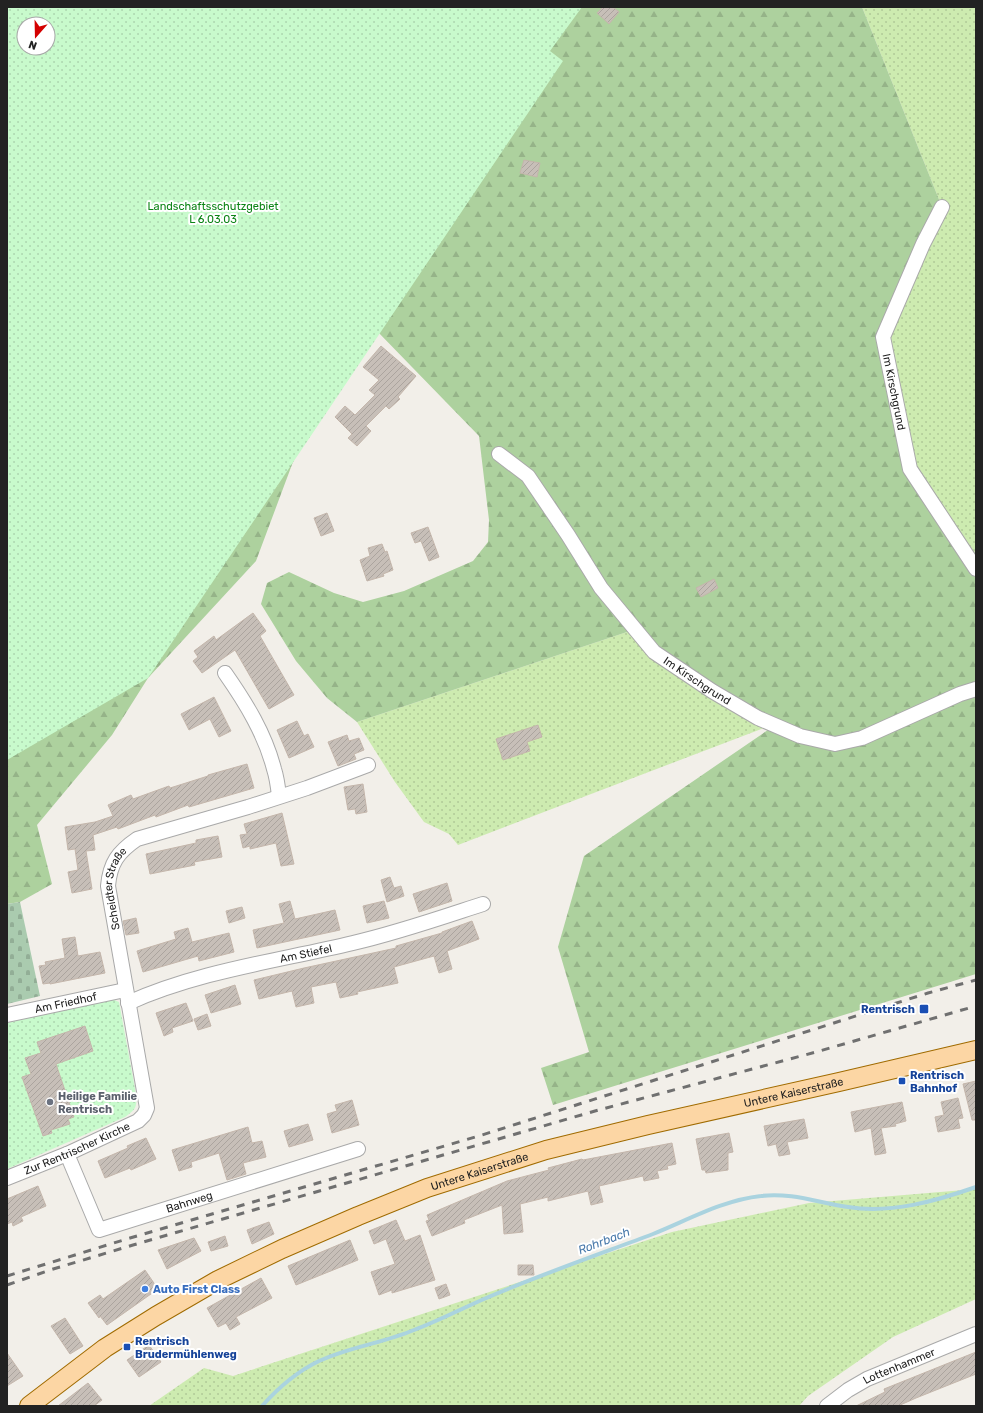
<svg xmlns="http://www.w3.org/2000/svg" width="983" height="1413" font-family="Rubik,sans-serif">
<defs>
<pattern id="grass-dots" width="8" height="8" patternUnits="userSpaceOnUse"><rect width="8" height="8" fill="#cdebb0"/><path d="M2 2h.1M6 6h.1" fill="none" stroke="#b0c997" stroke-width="1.8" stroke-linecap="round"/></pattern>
<pattern id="forest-firs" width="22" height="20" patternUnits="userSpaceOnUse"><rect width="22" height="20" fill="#add19e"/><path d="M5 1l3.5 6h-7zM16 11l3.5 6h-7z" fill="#95b388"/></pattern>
<pattern id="cemetery-stones" width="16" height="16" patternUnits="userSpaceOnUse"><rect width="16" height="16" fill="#aacbaf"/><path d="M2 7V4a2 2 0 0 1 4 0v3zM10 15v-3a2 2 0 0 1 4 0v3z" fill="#92ae96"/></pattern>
<pattern id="park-dots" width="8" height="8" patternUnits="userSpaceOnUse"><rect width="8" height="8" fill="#c8facc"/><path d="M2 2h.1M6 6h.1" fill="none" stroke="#acd6af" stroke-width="1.8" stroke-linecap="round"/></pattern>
<pattern id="building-hatch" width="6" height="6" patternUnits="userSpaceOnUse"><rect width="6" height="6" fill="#c7bfb8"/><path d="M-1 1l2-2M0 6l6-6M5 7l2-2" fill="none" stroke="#aba49e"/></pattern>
</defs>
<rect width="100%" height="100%" fill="#f2efe9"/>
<g fill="url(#grass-dots)">
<polygon points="862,7 976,7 976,573 909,470 882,337 942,207"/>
<polygon points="636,629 782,721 458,845 449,834 424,822 395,782 357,722"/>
<polygon points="976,1189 976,1299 893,1337 808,1396 799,1406 149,1406 204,1368 233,1376 672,1232 809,1203"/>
</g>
<path fill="url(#forest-firs)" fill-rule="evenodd" d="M 7,7 L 862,7 L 942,207 L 882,337 L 909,470 L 976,573 L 976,974 L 553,1105 L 541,1068 L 589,1052 L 558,947 L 584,856 L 781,721 L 710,691 L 636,629 L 357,722 L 327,698 L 296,661 L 261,604 L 267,583 L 289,572 L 334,593 L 363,602 L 404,591 L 473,561 L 488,542 L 489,520 L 479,436 L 377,331 L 312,411 L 256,561 L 148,678 L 112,735 L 37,825 L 52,884 L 20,902 L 7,904 ZM 24,24 L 48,24 L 48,48 L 24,48 Z"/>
<polygon fill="url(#cemetery-stones)" points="20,902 40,996 7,1004 7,904"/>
<g fill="url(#park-dots)" fill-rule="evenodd">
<path d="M 7,7 L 582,7 L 550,51 L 563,61 L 148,678 L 7,760 ZM 24,24 L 48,24 L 48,48 L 24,48 Z"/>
<path d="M 112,999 L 119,1002 L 136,1094 C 137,1108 136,1109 125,1117 L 7,1169 L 7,1023 Z"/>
</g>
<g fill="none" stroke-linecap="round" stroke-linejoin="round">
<path stroke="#aad3df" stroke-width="4" d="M 262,1406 C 279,1387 296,1372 319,1361 C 349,1347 383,1343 414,1330 C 438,1321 461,1309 484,1299 C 539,1275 597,1255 653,1234 C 688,1220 723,1200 761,1196 C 790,1192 820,1203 848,1207 C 891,1214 936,1201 976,1187"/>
</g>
<g fill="url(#building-hatch)" stroke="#c4b6ab">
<polygon points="603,7 613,7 619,12 609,24 597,13"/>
<polygon points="524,160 540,163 537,177 520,173"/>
<polygon points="381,346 416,376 398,397 400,399 389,409 386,406 366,426 371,431 357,446 348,438 352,434 335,417 345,406 355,415 375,395 369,390 379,380 363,367"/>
<polygon points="327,513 334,531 321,536 314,518"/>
<polygon points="428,527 439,557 429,561 421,541 415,543 411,533"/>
<polygon points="382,544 385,552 387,551 393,570 383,574 384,576 367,581 360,560 370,556 368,548"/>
<polygon points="714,579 718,588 701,597 696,588"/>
<polygon points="253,613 266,631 260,636 294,695 269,709 235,650 202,673 193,661 198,657 194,651 214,636 216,640"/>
<polygon points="214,697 231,731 219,737 210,719 189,730 181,714"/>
<polygon points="297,721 304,736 308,734 314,747 289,758 277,730"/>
<polygon points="538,725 542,737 527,742 530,751 503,760 496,739"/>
<polygon points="347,735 349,741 359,738 364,750 354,754 356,759 338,766 328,742"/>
<polygon points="247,764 254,788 189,807 188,805 156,817 155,815 118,829 117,827 93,835 95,850 86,851 92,889 72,893 68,872 78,870 75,849 68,850 65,827 95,822 113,816 108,805 131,795 133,799 169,786 170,788 208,776 208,775"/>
<polygon points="363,784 367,812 356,814 355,809 348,810 344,787"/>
<polygon points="282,813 294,864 281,866 276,843 250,849 250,846 243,848 240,835 247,834 244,824"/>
<polygon points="218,836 222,857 194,862 195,865 150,874 146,854 196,843 196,840"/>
<polygon points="390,877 394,888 401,886 404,896 387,902 381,880"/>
<polygon points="447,883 452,901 419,912 413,894"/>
<polygon points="290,901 295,919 335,910 340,930 257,948 253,930 284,923 279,904"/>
<polygon points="384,901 389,918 367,923 363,906"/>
<polygon points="242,907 245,918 229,923 226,911"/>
<polygon points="136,918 139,933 126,935 123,921"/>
<polygon points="472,921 479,939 447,951 452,969 439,973 434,956 394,967 398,983 357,992 358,994 340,998 336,982 311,987 314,1003 296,1007 292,991 259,999 254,980 304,968 396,948 396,946 442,933 442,932"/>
<polygon points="188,928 192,942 229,933 234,952 199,961 198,956 143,972 137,951 176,939 174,932"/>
<polygon points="75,937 78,956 100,952 105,973 50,984 50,983 43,984 39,966 46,965 45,962 65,958 62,939"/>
<polygon points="235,985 241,1004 211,1013 205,995"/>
<polygon points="186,1003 193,1021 172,1028 173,1032 164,1036 156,1013"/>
<polygon points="207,1014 211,1026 198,1030 194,1019"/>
<polygon points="85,1026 93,1051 56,1064 74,1117 68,1119 70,1124 51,1130 52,1133 43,1136 22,1077 31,1074 25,1058 41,1053 37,1042"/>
<polygon points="976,1081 976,1120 972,1120 963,1084"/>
<polygon points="958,1098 963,1118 958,1119 960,1128 938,1132 935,1117 944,1115 941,1102"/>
<polygon points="352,1100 359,1125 332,1133 327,1114 337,1111 335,1105"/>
<polygon points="902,1102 906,1121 895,1124 896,1126 881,1128 886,1153 875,1155 871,1128 855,1132 851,1112"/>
<polygon points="804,1119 808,1138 787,1142 790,1154 779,1156 776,1144 768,1146 764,1126"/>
<polygon points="308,1124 313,1140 289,1147 284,1131"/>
<polygon points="248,1127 252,1143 262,1141 266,1157 243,1163 246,1174 227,1180 219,1153 191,1162 192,1167 179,1171 172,1150"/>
<polygon points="729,1133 733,1152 728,1153 728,1170 706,1173 705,1170 702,1170 696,1139"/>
<polygon points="146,1138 156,1159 131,1170 130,1168 105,1178 98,1161 128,1148 127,1146"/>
<polygon points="672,1143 676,1164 667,1166 668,1169 657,1171 659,1178 644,1181 643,1176 599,1186 603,1202 591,1205 588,1191 548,1201 548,1197 520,1204 523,1232 504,1234 502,1205 464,1220 465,1223 432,1236 426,1221 429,1220 427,1215 507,1181 549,1170 548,1168 582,1159 583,1160"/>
<polygon points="38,1186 46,1206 21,1217 23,1221 13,1226 12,1222 7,1224 7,1199"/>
<polygon points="396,1220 405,1241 420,1235 435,1280 392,1293 392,1290 379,1295 371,1272 395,1264 386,1239 374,1244 369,1231"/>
<polygon points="269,1222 274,1234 252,1244 247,1230"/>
<polygon points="225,1236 228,1246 211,1251 208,1242"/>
<polygon points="194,1238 201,1251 167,1269 158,1250"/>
<polygon points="350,1240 358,1260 296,1285 288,1266"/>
<polygon points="518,1265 533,1265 534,1275 518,1275"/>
<polygon points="145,1270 158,1289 107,1325 100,1316 99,1318 88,1303 100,1295 103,1299"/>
<polygon points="261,1278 272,1298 236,1317 240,1324 230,1330 226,1323 218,1327 207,1308"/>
<polygon points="446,1284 450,1295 439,1299 435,1288"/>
<polygon points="65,1318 83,1346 70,1354 51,1326"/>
<polygon points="149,1345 161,1362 139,1377 127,1360"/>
<polygon points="976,1352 976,1374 916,1398 898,1406 856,1406 885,1392 884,1389"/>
<polygon points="7,1353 23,1376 7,1386"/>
<polygon points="88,1383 102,1400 94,1406 58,1406"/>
</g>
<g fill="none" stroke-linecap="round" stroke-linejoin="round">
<defs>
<g id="minor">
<path id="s1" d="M 942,207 L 923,244 L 883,337 L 910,469 L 976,569"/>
<path id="s2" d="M 499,454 L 528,476 L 568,535 L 601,588 L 654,652 L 712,691 L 758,718 L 800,736 L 835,744 L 862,738 L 960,694 L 976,689"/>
<path d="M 225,673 C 246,703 265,734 274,769 C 277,778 278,787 279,796"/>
<path id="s3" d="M 128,1003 C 199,971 278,961 353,943 C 397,933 440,918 483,904"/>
<path id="s4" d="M 7,1015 L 125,990"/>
<path id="s5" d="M 67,1154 L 99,1230 L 358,1149"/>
<path id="s6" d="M 7,1178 L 67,1154 L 138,1121 L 144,1115 L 147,1108 L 108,886 C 110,863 118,852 137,839 L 248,807 L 307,788 L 368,765"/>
<path id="s7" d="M 827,1406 L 848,1390 L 867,1379 L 976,1334"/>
</g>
<g id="major">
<path id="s8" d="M 29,1406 L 105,1348 L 156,1316 L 218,1280 L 282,1249 L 358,1216 L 427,1188 L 546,1150 L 648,1125 L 839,1082 L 976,1050"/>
</g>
</defs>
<use href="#minor" stroke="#a9a9a9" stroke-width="16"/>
<use href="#major" stroke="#a06b00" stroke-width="20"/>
<use href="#minor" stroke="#fff" stroke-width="14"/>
<use href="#major" stroke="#fcd6a4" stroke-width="18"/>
<g stroke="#707070" stroke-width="3" stroke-dasharray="8 8" stroke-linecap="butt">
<polyline points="7,1276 130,1238 482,1135 928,993 976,980"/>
<polyline points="7,1285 50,1270 133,1245 595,1111 816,1052 976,1006"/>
</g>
</g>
<g fill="#1a4fb4" stroke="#fff" stroke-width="1.5">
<rect x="919" y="1004" width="10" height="10" rx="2"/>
<rect x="898" y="1077" width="8" height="8" rx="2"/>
<rect x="123" y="1343" width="8" height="8" rx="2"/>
</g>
<circle fill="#6b7280" stroke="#fff" stroke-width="1.5" cx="50" cy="1102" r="4"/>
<circle fill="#3f7fe0" stroke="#fff" stroke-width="1.5" cx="145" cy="1289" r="4"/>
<g text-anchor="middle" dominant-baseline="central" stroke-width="4" stroke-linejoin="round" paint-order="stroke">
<g font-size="11" fill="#0c8416" stroke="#fff">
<text x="213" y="206">Landschaftsschutzgebiet<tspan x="213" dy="13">L 6.03.03</tspan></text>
</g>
<g font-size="11" fill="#222" stroke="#fff">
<text stroke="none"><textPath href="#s1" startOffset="199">Im Kirschgrund</textPath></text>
<text stroke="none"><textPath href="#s2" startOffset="305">Im Kirschgrund</textPath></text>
<text stroke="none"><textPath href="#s6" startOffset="383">Scheidter Straße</textPath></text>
<text stroke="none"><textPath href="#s3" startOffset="185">Am Stiefel</textPath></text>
<text stroke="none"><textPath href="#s4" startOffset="60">Am Friedhof</textPath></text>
<text stroke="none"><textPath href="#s8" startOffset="835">Untere Kaiserstraße</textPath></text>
<text stroke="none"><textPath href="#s6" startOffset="76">Zur Rentrischer Kirche</textPath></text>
<text stroke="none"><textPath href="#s8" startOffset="511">Untere Kaiserstraße</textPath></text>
<text stroke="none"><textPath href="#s5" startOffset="177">Bahnweg</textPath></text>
<text stroke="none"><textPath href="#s7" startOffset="83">Lottenhammer</textPath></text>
</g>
<g font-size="11" font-weight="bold" fill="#164399" stroke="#fff" text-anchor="start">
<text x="915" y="1009" text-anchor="end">Rentrisch</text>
<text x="910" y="1075">Rentrisch<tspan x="910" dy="13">Bahnhof</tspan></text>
<text x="135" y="1341">Rentrisch<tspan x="135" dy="13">Brudermühlenweg</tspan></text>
</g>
<g font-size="11" font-weight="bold" fill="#5b616d" stroke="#fff" text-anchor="start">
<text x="58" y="1096">Heilige Familie<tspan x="58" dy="13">Rentrisch</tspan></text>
</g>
<g font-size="11" font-weight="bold" fill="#366cbe" stroke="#fff" text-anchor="start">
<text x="153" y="1289">Auto First Class</text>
</g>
<g font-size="12" font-style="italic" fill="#4a7aab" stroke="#fff">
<text transform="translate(604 1241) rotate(-21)">Rohrbach</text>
</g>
</g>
<rect width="983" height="1413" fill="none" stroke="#222222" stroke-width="16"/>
<g transform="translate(36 36) rotate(200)"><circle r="19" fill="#ffffff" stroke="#a7a7a7"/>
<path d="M0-3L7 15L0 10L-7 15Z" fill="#d40000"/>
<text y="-6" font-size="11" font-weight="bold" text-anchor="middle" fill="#222222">N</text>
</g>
</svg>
